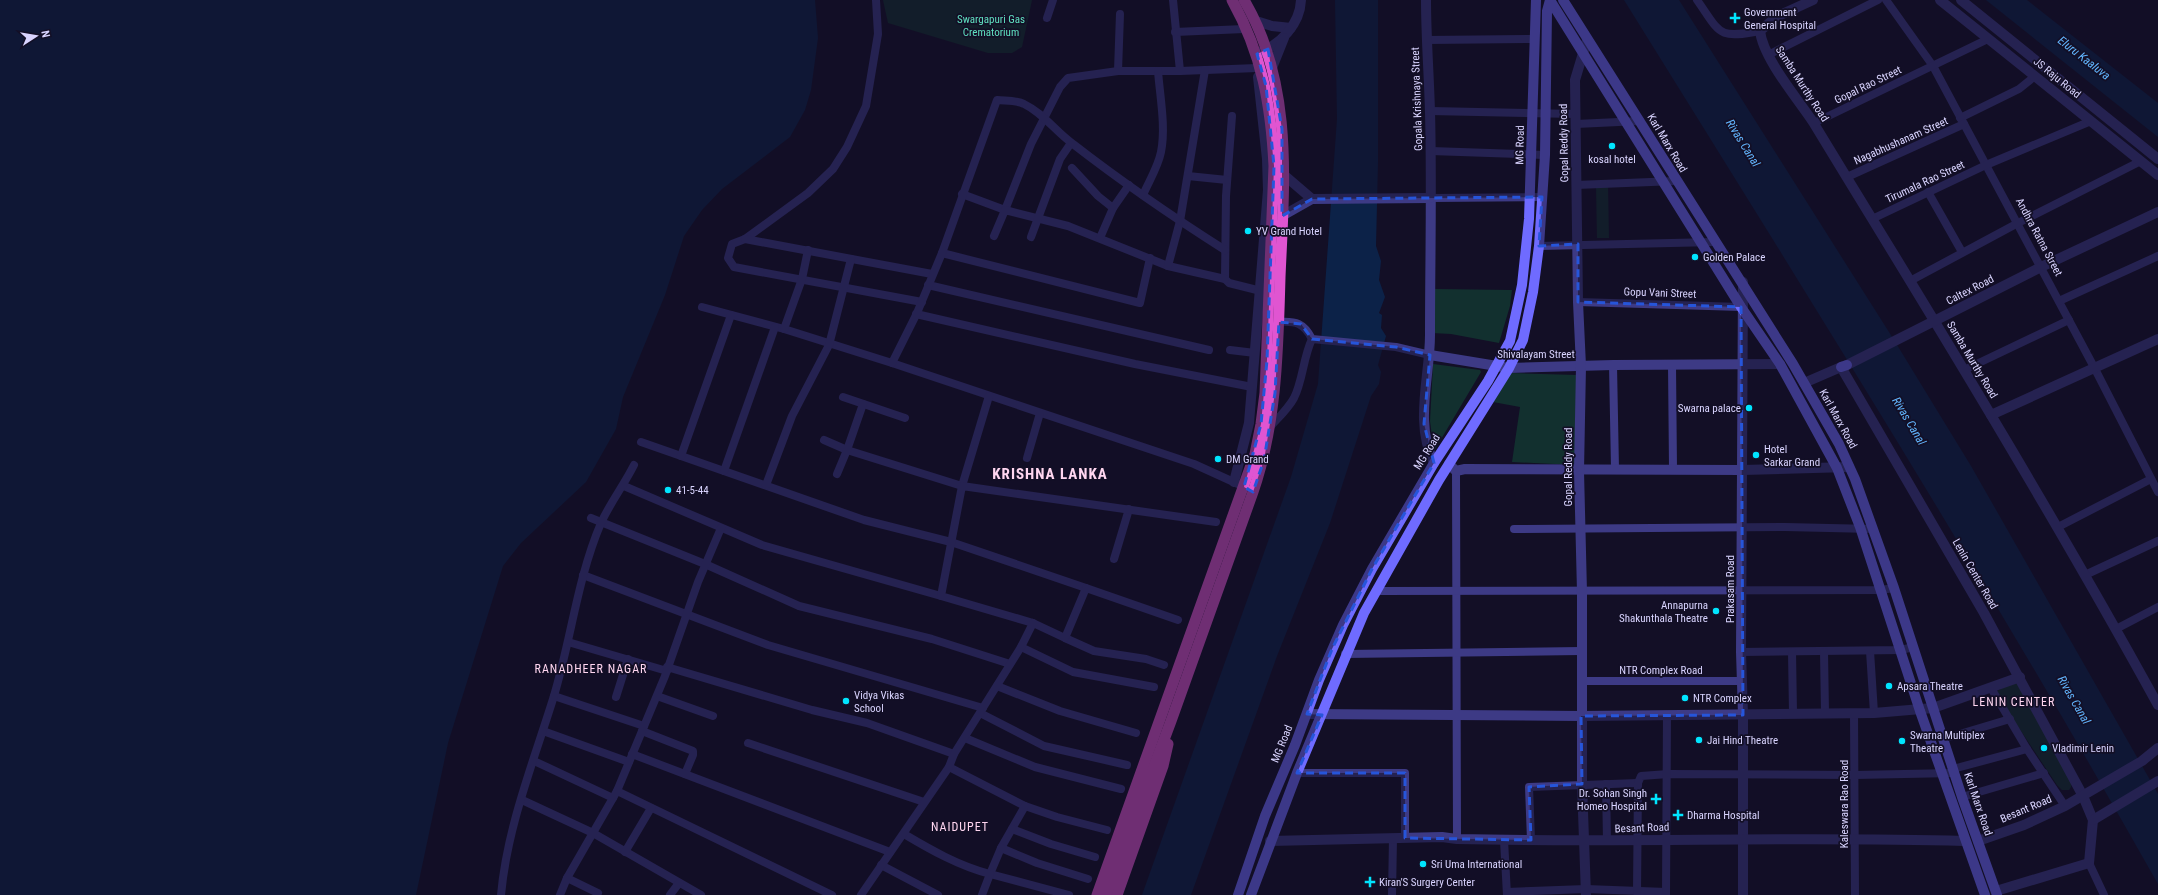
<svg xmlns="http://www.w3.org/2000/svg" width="2158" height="895" font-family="'Roboto Condensed',sans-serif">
<rect width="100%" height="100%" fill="#130f26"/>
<g fill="#12302f">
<polygon points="883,0 1032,0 1022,47 1012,53 988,53 888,23"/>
<polygon points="1596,186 1608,186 1609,238 1597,238"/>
<polygon points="1435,289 1512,290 1510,306 1499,343 1451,334 1432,333"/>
<polygon points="1433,364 1480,370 1481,372 1434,451 1430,421"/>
<polygon points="1511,373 1577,375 1575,465 1512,462 1520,407 1493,402"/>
<polygon points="2019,680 2072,781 2071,787 2069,790 2062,790 2057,785 1995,692"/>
</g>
<g fill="#0c2248">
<polygon points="0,0 815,0 818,38 811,90 805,110 790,137 722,189 702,210 684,236 665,295 623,397 616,429 586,482 521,543 503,566 448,743 416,895 0,895"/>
<polygon points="1335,0 1378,0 1378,162 1376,246 1381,261 1379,280 1385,297 1379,313 1382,315 1381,328 1386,336 1378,365 1381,372 1379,384 1371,396 1330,523 1277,656 1191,895 1142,895 1291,477 1318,384 1337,119"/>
<path d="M 1624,0 L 1679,0 L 1894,340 L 1971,466 L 2158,794 L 2158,884 C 1989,584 1806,293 1624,0 Z"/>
<polygon points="1986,0 2027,0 2158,103 2158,137"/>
</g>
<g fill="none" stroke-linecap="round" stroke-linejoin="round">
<g stroke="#3d3a85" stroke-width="8">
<polyline points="876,0 878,34 866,106 847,147 833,169 808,193 745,239 732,244 728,258 734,267 922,302"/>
<polyline points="1173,0 1180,71"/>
<path d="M 1697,0 C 1721,34 1717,39 1760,31"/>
<polyline points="1886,0 1933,66 2095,369 2158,492"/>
<polyline points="1047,18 1053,0"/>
<polyline points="1175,32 1244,29"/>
<polyline points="1426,40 1534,39"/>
<polyline points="1768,55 1878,0"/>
<polyline points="1118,71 1120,14"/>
<polyline points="1430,111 1576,114"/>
<polyline points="1232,116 1226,196 1225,279 1229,283 1261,291"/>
<polyline points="1960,118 2019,89 2035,76"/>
<polyline points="1814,123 1988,39"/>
<polyline points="1576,124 1640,121"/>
<polyline points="1431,151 1545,155"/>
<polyline points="1072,168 1098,196 1113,208"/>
<polyline points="1188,176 1227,180"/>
<polyline points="1847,177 1964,124"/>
<polyline points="1576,185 1676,181"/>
<polyline points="1928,192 1962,252"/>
<polyline points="962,194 1005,210 1031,144 1060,87 1068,78 1118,71 1180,71 1257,68"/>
<path d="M 1143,195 C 1149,181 1158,167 1161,152 C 1166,127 1160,97 1158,71"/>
<polyline points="1430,198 1542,197"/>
<polyline points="1872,219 1986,165 2091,121"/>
<polyline points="994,236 1005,210 1068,226 1168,266 1225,279"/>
<polyline points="1031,237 1060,159 1071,143"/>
<polyline points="1100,238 1113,208 1129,185"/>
<polyline points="745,239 932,274"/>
<polyline points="1539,246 1715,242"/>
<polyline points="942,253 1140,303 1150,258"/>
<polyline points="1168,266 1180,221 1205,70"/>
<polyline points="1910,281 2018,223 2141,161"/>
<polyline points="928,285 1209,350"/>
<polyline points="2059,301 2158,256"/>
<polyline points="1578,302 1741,307"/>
<polyline points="702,307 784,329 892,363 1194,464 1238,484"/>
<polyline points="916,314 1135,364 1252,387"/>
<path d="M 1279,322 C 1296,321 1304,323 1312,339 L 1396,347 L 1430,355"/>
<polyline points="784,329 802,279 808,250"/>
<polyline points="1230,350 1255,353"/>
<path d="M 892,363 L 917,313 L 942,253 L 997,100 C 1005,101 1017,100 1024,104 C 1043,113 1056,132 1073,144 C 1122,182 1173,217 1225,250"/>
<polyline points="1613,365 1615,469"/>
<polyline points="1672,365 1673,469"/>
<polyline points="1964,370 2069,320"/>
<polyline points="843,397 905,418"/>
<path d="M 1270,427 C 1278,418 1288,409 1294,398 C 1303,380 1303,358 1312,339"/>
<polyline points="824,440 847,450 962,486 989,396"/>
<polyline points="641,442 864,520 951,542 1086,588"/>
<polyline points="681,456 731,315"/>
<polyline points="1027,458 1040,413"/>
<polyline points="724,471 775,327"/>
<polyline points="1456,471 1457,839"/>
<polyline points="837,474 847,450 863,404"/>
<polyline points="766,485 792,416 829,345 851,259"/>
<polyline points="624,486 762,545 941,596"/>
<polyline points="591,518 705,564 799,606 932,639 1010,664"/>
<polyline points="2058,527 2151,479"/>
<polyline points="1514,529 1785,527 1873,529"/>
<polyline points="1114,559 1129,509"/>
<polyline points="583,575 768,645 983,708"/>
<polyline points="2085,575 2158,541"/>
<polyline points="1376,591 1881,590 1894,588"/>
<polyline points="1033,623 941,596 962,486 1216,522"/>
<polyline points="2116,629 2158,607"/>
<polyline points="1065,638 1094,651 1146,659 1164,665"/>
<polyline points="568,642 667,671"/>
<polyline points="1021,647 1073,672 1154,687"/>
<polyline points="1870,651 1874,713"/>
<polyline points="1741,652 1901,650 1913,647"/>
<polyline points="1792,652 1793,713"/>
<polyline points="1824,652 1825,713"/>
<polyline points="1345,654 1581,651"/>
<polyline points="667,667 812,710 867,723 954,754"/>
<polyline points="1581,681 1741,681"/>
<polyline points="997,686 1060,711 1136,733"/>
<polyline points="1991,688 2027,749 2065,806"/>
<polyline points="554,696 644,726"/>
<polyline points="657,696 713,716"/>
<polyline points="616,697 628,659"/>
<polyline points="980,713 1044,746 1127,765"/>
<polyline points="1854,713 1855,895"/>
<polyline points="543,731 629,762"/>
<polyline points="642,731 693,751 693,755 685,774"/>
<polyline points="965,738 1035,767 1121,789"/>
<polyline points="1943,739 2010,719"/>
<polyline points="748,743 924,802"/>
<polyline points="632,754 890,852"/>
<polyline points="534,761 613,798"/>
<polyline points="949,767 1025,806 1057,817 1107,830"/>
<polyline points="1953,769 2027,749"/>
<polyline points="1297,773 1405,773 1405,838"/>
<polyline points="1606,784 1607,841"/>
<polyline points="617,791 832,895"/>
<polyline points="1962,797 2044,773"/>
<polyline points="522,800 593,833 701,895"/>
<polyline points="1025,806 1001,848 990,874 1069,895"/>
<polyline points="1012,829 1051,844 1095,857"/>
<path d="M 904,834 C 931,850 959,866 990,874 L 982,895"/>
<polyline points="1504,840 1507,895"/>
<polyline points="1531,840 1529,787 1638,783"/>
<polyline points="1001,848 1037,863 1088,879"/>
<polyline points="625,852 651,808"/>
<polyline points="2089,863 2104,895"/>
<polyline points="881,865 938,895"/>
<polyline points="567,878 598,893"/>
<polyline points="1507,892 1586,889 1666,892"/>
<polyline points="1637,892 1638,783 1641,776 1668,774 1855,775 1954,773"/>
<path d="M 501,895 C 507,828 533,763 553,699 C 571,641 577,579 601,523 C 610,503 624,485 634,465"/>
<polyline points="560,895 567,878 617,791 665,676 698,582 721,528"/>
<polyline points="670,895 679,883"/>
<polyline points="861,895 949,767 954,754 1021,647 1033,623 1065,638 1086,588 1178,620"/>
<polyline points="1392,895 1393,838"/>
<polyline points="1666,895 1667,715"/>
</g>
<g stroke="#3d3a85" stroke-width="10">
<path d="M 1426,0 C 1426,37 1429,74 1430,112 C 1432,186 1430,261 1430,335 C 1430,378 1414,422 1434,463"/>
<path d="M 1813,0 L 1776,17 L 1760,31 C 1763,58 1797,98 1813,122 C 1826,143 1839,165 1852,186 C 1957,357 2061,529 2158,705"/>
<polyline points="1940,0 2158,175"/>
<polyline points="1961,0 2158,159"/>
<polyline points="1256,21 1272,26 1291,28"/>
<path d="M 1259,53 C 1281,44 1300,24 1301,0"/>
<polyline points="1272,68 1284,38"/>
<polyline points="1284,175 1312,199"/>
<polyline points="1282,216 1312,199 1430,198"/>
<polyline points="1743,282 1741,652 1743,715 1743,895"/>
<polyline points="1430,355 1509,368 1613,365 1780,364"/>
<polyline points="1847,365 2041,267 2158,212"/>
<polyline points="1804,383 1841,367 1984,613 2083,796 2093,820 2089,863 1996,891"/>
<polyline points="1991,415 2158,339"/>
<polyline points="1449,464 1456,471 1465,469 1743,470 1849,467"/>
<polyline points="1234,482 1249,423 1268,190 1267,159 1258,77"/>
<polyline points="1307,714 1581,716 1874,713 1933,708 2020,677"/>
<polyline points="2093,820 2158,781"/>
<path d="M 1270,841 L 1442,837 L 1457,839 C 1626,843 1795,836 1964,841"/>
<polyline points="1978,841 2024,825 2065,806 2142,761 2158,748"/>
<polyline points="1586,895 1582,784 1582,592 1579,471 1581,366 1578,302 1575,80 1587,40"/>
</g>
<g stroke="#6f6bff" stroke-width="10">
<polyline points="1550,0 1741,307 1780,364 1837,468 1860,527 1920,711 1985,895"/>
<polyline points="1563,0 1793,364 1839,444 1855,479 1894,588 1962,797 1997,895"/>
<polyline points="1841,367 1847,365"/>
<polyline points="1238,895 1265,816 1295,745 1319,680 1343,625 1372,569 1434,463 1488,381 1510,341 1522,285 1529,219 1536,0"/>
<polyline points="1251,895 1297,773 1364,613 1439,480 1509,368 1523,340 1533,292 1539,246 1545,155 1547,11 1550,0"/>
</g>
<g stroke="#e055d1" stroke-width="11">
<path d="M 1097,895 L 1255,454 L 1261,424 L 1265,393 L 1274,166 C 1271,105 1262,54 1232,0"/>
<path d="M 1106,895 L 1171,721 L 1253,492 C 1277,422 1278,349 1280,277 C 1284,183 1294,85 1244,0"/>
<polyline points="1117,895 1163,766 1168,744"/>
</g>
</g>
<path d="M0 0H2158V895H0ZM 1268,49 L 1282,129 L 1282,216 L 1312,199 L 1542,197 L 1539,246 L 1578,244 L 1578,302 L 1741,307 L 1743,715 L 1581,716 L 1582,784 L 1529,787 L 1531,840 L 1405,838 L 1405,773 L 1297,773 L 1322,715 L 1307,714 L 1332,649 L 1372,569 L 1434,463 L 1424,424 L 1430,355 L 1396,347 L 1312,339 L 1301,324 L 1279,322 L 1275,393 L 1264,460 L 1253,492 L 1244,487 L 1261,424 L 1267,360 L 1274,166 L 1266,86 L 1257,54 Z" fill="#130f26" fill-opacity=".55" fill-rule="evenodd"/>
<path fill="none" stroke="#2655da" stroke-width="3" stroke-dasharray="8 5" stroke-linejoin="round" d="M 1268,49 L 1282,129 L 1282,216 L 1312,199 L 1542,197 L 1539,246 L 1578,244 L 1578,302 L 1741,307 L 1743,715 L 1581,716 L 1582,784 L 1529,787 L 1531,840 L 1405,838 L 1405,773 L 1297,773 L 1322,715 L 1307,714 L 1332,649 L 1372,569 L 1434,463 L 1424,424 L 1430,355 L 1396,347 L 1312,339 L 1301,324 L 1279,322 L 1275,393 L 1264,460 L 1253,492 L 1244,487 L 1261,424 L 1267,360 L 1274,166 L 1266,86 L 1257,54 Z"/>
<g fill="#00e5ff" stroke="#130f26" stroke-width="1.5">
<path d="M1733 12h4v4h4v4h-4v4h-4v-4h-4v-4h4z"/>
<circle cx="1612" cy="146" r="4"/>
<circle cx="1248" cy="231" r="4"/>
<circle cx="1695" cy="257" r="4"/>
<circle cx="1749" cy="408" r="4"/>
<circle cx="1756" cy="455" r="4"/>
<circle cx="1218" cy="459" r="4"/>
<circle cx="668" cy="490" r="4"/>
<circle cx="1716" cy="611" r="4"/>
<circle cx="1889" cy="686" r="4"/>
<circle cx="1685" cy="698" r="4"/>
<circle cx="846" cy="701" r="4"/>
<circle cx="1699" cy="740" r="4"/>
<circle cx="1902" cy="741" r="4"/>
<circle cx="2044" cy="748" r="4"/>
<path d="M1654 793h4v4h4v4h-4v4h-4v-4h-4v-4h4z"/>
<path d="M1676 809h4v4h4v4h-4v4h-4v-4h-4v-4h4z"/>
<circle cx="1423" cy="864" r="4"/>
<path d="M1368 876h4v4h4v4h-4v4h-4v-4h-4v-4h4z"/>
</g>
<g text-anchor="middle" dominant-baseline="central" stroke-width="3.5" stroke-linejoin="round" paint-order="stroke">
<g font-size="11" fill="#d9d4ff" stroke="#130f26" text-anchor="start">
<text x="1744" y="12">Government<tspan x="1744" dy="13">General Hospital</tspan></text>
<text x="1612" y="159" text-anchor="middle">kosal hotel</text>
<text x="1256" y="231">YV Grand Hotel</text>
<text x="1703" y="257">Golden Palace</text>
<text x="1741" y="408" text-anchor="end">Swarna palace</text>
<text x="1764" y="449">Hotel<tspan x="1764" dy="13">Sarkar Grand</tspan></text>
<text x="1226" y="459">DM Grand</text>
<text x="676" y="490">41-5-44</text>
<text x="1708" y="605" text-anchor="end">Annapurna<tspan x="1708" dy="13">Shakunthala Theatre</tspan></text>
<text x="1897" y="686">Apsara Theatre</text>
<text x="854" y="695">Vidya Vikas<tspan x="854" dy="13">School</tspan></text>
<text x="1693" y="698">NTR Complex</text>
<text x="1910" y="735">Swarna Multiplex<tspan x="1910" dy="13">Theatre</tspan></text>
<text x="1707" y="740">Jai Hind Theatre</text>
<text x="2052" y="748">Vladimir Lenin</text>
<text x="1647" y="793" text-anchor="end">Dr. Sohan Singh<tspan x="1647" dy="13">Homeo Hospital</tspan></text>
<text x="1687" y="815">Dharma Hospital</text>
<text x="1431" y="864">Sri Uma International</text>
<text x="1379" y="882">Kiran'S Surgery Center</text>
</g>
<g font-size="11" fill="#5fe0c0" stroke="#130f26">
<text x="991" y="19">Swargapuri Gas<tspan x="991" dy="13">Crematorium</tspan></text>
</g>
<g font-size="11" fill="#d9d4ff" stroke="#130f26">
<text transform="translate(2057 78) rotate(39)">JS Raju Road</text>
<text transform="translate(1802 84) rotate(57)">Samba Murthy Road</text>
<text transform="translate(1868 85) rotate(-26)">Gopal Rao Street</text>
<text transform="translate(1417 99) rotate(-92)">Gopala Krishnaya Street</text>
<text transform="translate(1901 141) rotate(-24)">Nagabhushanam Street</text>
<text transform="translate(1564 143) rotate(-91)">Gopal Reddy Road</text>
<text transform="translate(1667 143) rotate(59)">Karl Marx Road</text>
<text transform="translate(1520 145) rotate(-89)">MG Road</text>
<text transform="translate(1925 182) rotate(-25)">Tirumala Rao Street</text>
<text transform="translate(2039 237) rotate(62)">Andhra Ratna Street</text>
<text transform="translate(1970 290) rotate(-27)">Caltex Road</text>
<text transform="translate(1660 293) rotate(2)">Gopu Vani Street</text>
<text x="1536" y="354">Shivalayam Street</text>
<text transform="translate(1972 360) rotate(59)">Samba Murthy Road</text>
<text transform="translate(1838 419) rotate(61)">Karl Marx Road</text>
<text transform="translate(1427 452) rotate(-58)">MG Road</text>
<text transform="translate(1568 467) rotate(-90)">Gopal Reddy Road</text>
<text transform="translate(1975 574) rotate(60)">Lenin Center Road</text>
<text transform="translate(1730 589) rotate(-90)">Prakasam Road</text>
<text x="1661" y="670">NTR Complex Road</text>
<text transform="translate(1282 744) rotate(-68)">MG Road</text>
<text transform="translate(1844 804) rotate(-90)">Kaleswara Rao Road</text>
<text transform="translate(1978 804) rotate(71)">Karl Marx Road</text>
<text transform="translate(2026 809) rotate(-23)">Besant Road</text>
<text transform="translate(1642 828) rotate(-2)">Besant Road</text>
</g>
<g font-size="12" font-style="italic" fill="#62b6ff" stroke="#130f26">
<text transform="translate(2084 58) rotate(38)">Eluru Kaaluva</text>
<text transform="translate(1743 143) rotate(58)">Rivas Canal</text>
<text transform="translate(1909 421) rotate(59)">Rivas Canal</text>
<text transform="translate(2074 700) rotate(60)">Rivas Canal</text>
</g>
<g font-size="12" letter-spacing="1" fill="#ffd6f0" stroke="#130f26">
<text x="591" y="669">RANADHEER NAGAR</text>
<text x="2014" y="702">LENIN CENTER</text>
<text x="960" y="827">NAIDUPET</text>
</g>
<g font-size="15" font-weight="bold" letter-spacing="1" fill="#ffd6f0" stroke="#130f26">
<text x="1050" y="474">KRISHNA LANKA</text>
</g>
</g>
<g transform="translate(36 36) rotate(78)" stroke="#130f26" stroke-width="3" paint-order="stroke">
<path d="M0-3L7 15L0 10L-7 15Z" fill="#d9d4ff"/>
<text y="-6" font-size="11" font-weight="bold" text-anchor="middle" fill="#d9d4ff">N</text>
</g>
</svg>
